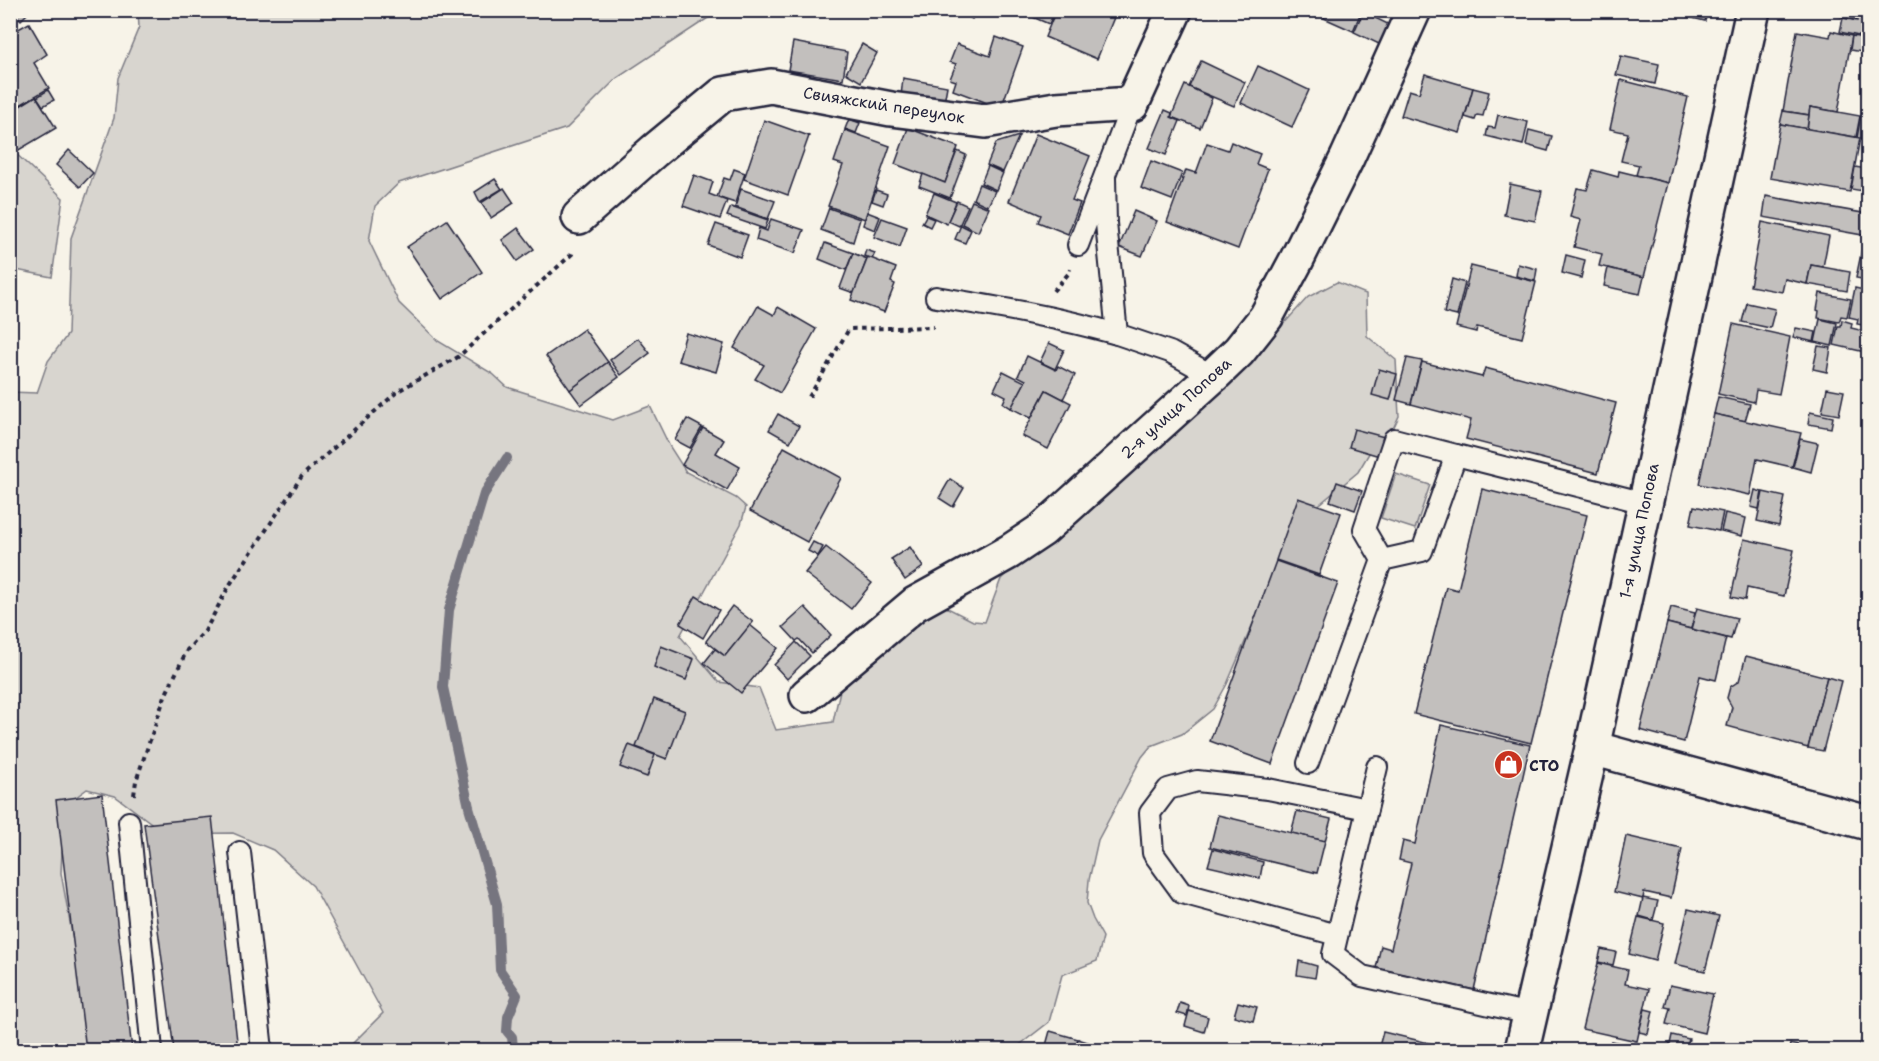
<svg xmlns="http://www.w3.org/2000/svg" width="1879" height="1061" font-family="'Shantell Sans',sans-serif">
<rect width="100%" height="100%" fill="#f7f3e8"/>
<filter id="ink" filterUnits="userSpaceOnUse"><feTurbulence type="fractalNoise" baseFrequency=".0167" numOctaves="2"/><feDisplacementMap in="SourceGraphic" scale="12" xChannelSelector="R" yChannelSelector="G"/><feConvolveMatrix kernelMatrix="1 2 1 2 8 2 1 2 1" color-interpolation-filters="sRGB"/></filter>
<g filter="url(#ink)">
<g fill="#d8d5cf" stroke="#7d7c85" stroke-width="1.5">
<polygon points="731,10 708,18 617,78 567,128 399,183 375,206 369,241 399,303 438,341 493,374 507,387 613,420 650,406 670,447 686,472 736,498 746,507 741,524 680,636 719,682 759,688 776,730 833,722 845,668 940,604 973,621 985,622 1001,579 1043,537 1147,446 1226,388 1308,297 1337,282 1366,294 1367,336 1396,360 1399,416 1390,435 1371,450 1358,472 1308,514 1290,537 1227,684 1213,709 1182,734 1151,746 1142,757 1098,840 1089,880 1087,903 1093,919 1103,937 1097,961 1062,975 1049,1022 1013,1050 866,1044 858,1050 346,1050 383,1013 313,886 273,850 233,833 166,834 115,796 87,789 64,806 61,873 93,1050 19,1050 10,1022 10,392 37,393 48,361 68,334 71,238 114,118 118,78 139,27 138,11"/>
<polygon points="10,148 63,198 52,277 11,269"/>
<polygon points="1396,474 1430,485 1415,529 1381,518"/>
</g>
<g fill="none" stroke-linecap="round" stroke-linejoin="round">
<polyline stroke="#76747f" stroke-width="10" points="507,458 484,494 449,610 443,687 469,807 497,904 500,970 517,995 508,1017 507,1031 512,1037 513,1048 512,1050"/>
</g>
<g fill="#c2bfbd" stroke="#22223b" stroke-width="1.5">
<polygon points="11,10 31,10 21,20"/>
<polygon points="924,10 943,10 939,19"/>
<polygon points="957,10 977,10 972,19"/>
<polygon points="1030,10 1055,10 1049,24 1028,15"/>
<polygon points="1056,10 1117,10 1097,59 1045,37"/>
<polygon points="1327,10 1357,10 1361,12 1353,31 1324,18"/>
<polygon points="1660,10 1708,10 1705,21"/>
<polygon points="1813,10 1858,10 1856,20"/>
<polygon points="1363,12 1392,26 1383,46 1354,32"/>
<polygon points="1858,15 1868,17 1868,38 1840,32 1843,18 1857,21"/>
<polygon points="29,23 47,54 34,63 49,88 10,111 10,24 15,31"/>
<polygon points="1797,31 1830,37 1831,31 1852,36 1838,112 1810,107 1809,115 1783,111"/>
<polygon points="1852,36 1864,38 1862,52 1850,50"/>
<polygon points="996,37 1023,47 1001,108 953,90 956,81 950,79 956,64 950,62 957,44 990,56"/>
<polygon points="793,42 847,52 843,79 788,70"/>
<polygon points="862,44 877,53 861,82 846,73"/>
<polygon points="1621,56 1659,64 1655,84 1616,75"/>
<polygon points="1201,61 1245,82 1234,106 1189,87"/>
<polygon points="1258,66 1309,90 1292,127 1241,103"/>
<polygon points="1425,74 1473,88 1460,133 1401,116 1409,90 1419,93"/>
<polygon points="903,78 947,86 944,103 901,96"/>
<polygon points="1621,80 1688,97 1668,183 1636,175 1639,165 1621,161 1628,133 1610,129"/>
<polygon points="1185,85 1212,98 1200,128 1171,117"/>
<polygon points="1473,88 1489,92 1483,116 1477,115 1475,120 1465,117"/>
<polygon points="48,90 54,100 43,106 37,97"/>
<polygon points="36,96 56,128 17,151 10,140 10,112"/>
<polygon points="1810,107 1860,116 1856,137 1807,129"/>
<polygon points="1165,110 1172,113 1171,117 1180,121 1166,155 1149,148"/>
<polygon points="1783,111 1809,115 1807,129 1780,124"/>
<polygon points="1498,115 1528,122 1523,145 1486,136 1488,127 1495,128"/>
<polygon points="1861,116 1868,117 1868,139 1857,138"/>
<polygon points="849,119 860,123 856,133 845,129"/>
<polygon points="764,120 809,136 788,195 744,179"/>
<polygon points="1780,124 1860,138 1850,192 1770,178"/>
<polygon points="908,128 958,147 945,183 895,164"/>
<polygon points="845,130 890,146 865,219 828,206 843,165 834,162"/>
<polygon points="1529,130 1552,136 1548,151 1526,145"/>
<polygon points="1036,134 1090,156 1072,200 1080,203 1068,234 1038,222 1041,215 1009,201"/>
<polygon points="1019,136 1003,172 987,165 996,143"/>
<polygon points="1231,142 1260,154 1256,164 1268,169 1238,249 1167,222 1186,170 1196,173 1207,143 1228,150"/>
<polygon points="69,150 93,173 80,187 56,165"/>
<polygon points="957,151 966,155 950,198 919,186 923,174 945,183"/>
<polygon points="1151,161 1182,173 1172,200 1141,188"/>
<polygon points="988,166 1003,173 996,190 981,183"/>
<polygon points="1855,167 1867,169 1863,191 1851,189"/>
<polygon points="734,169 745,173 735,203 717,197 724,178 730,180"/>
<polygon points="1593,170 1618,177 1619,171 1668,183 1644,277 1599,266 1602,254 1574,247 1581,220 1570,217 1577,188 1587,190"/>
<polygon points="694,175 713,182 709,194 727,201 720,219 683,206"/>
<polygon points="495,179 502,189 480,202 475,192"/>
<polygon points="979,184 995,191 988,206 973,199"/>
<polygon points="1510,184 1542,191 1535,221 1504,215"/>
<polygon points="504,188 514,203 491,218 481,203"/>
<polygon points="741,189 775,201 768,219 735,207"/>
<polygon points="876,190 887,194 883,205 872,201"/>
<polygon points="934,193 956,202 947,224 925,214"/>
<polygon points="1766,196 1868,214 1868,236 1763,217"/>
<polygon points="957,201 968,206 959,226 948,221"/>
<polygon points="972,201 989,208 978,232 962,224"/>
<polygon points="731,207 768,220 765,229 727,216"/>
<polygon points="829,208 860,219 853,242 821,230"/>
<polygon points="1134,211 1157,221 1142,256 1119,247"/>
<polygon points="867,212 880,217 875,230 863,225"/>
<polygon points="926,216 934,219 930,227 922,223"/>
<polygon points="882,218 907,227 900,247 874,237"/>
<polygon points="771,219 804,230 795,253 756,240 759,228 767,231"/>
<polygon points="447,220 482,272 442,299 407,247"/>
<polygon points="1762,222 1829,236 1823,267 1811,265 1807,284 1785,279 1782,292 1750,286"/>
<polygon points="716,224 748,235 740,257 708,245"/>
<polygon points="961,225 971,230 965,243 955,239"/>
<polygon points="518,228 534,249 517,261 502,240"/>
<polygon points="825,243 853,253 846,270 819,259"/>
<polygon points="1863,244 1868,245 1868,280 1856,278"/>
<polygon points="866,250 875,253 872,259 864,256"/>
<polygon points="853,253 867,259 854,293 840,288"/>
<polygon points="1566,255 1585,260 1581,278 1562,273"/>
<polygon points="868,257 896,268 891,282 895,284 884,312 851,300"/>
<polygon points="1518,264 1537,269 1535,281 1516,276"/>
<polygon points="1811,265 1850,272 1847,291 1807,284"/>
<polygon points="1471,266 1536,282 1522,338 1477,327 1476,332 1456,327"/>
<polygon points="1608,268 1644,277 1640,294 1604,286"/>
<polygon points="1452,279 1465,283 1457,316 1444,313"/>
<polygon points="1855,288 1868,291 1868,326 1857,324 1858,319 1849,317"/>
<polygon points="1820,293 1851,299 1847,317 1841,316 1839,322 1818,318 1819,311 1817,310"/>
<polygon points="1747,303 1775,309 1770,328 1742,322"/>
<polygon points="758,306 774,315 778,307 816,329 780,393 755,379 764,365 734,348"/>
<polygon points="1820,319 1837,323 1832,346 1815,342"/>
<polygon points="1842,320 1852,323 1851,328 1868,332 1865,352 1834,345 1838,326 1841,326"/>
<polygon points="1733,324 1790,337 1779,394 1756,390 1754,402 1718,394"/>
<polygon points="1796,328 1816,332 1814,342 1793,337"/>
<polygon points="584,329 608,362 570,390 546,356"/>
<polygon points="686,333 724,344 716,372 678,361"/>
<polygon points="638,338 650,353 621,375 610,360"/>
<polygon points="1049,343 1064,350 1055,369 1040,362"/>
<polygon points="1818,346 1831,348 1827,372 1813,369"/>
<polygon points="1027,356 1056,370 1058,366 1075,375 1063,399 1046,390 1031,418 1011,408 1026,380 1018,376"/>
<polygon points="1407,358 1422,361 1411,404 1396,400"/>
<polygon points="608,362 619,377 581,405 570,390"/>
<polygon points="1422,362 1482,377 1485,368 1616,403 1598,473 1466,439 1471,420 1411,404"/>
<polygon points="1379,369 1397,374 1390,400 1372,395"/>
<polygon points="1003,371 1025,382 1011,408 1003,403 1006,396 994,390"/>
<polygon points="1827,388 1844,391 1839,415 1822,412"/>
<polygon points="1046,390 1071,403 1048,449 1022,436"/>
<polygon points="1718,397 1750,404 1745,421 1714,414"/>
<polygon points="1810,412 1833,417 1831,428 1808,424"/>
<polygon points="778,414 799,426 790,442 769,430"/>
<polygon points="1714,414 1801,433 1792,467 1757,459 1750,495 1699,484"/>
<polygon points="687,419 702,427 690,448 675,440"/>
<polygon points="703,428 724,440 716,453 740,467 727,490 682,465"/>
<polygon points="1354,429 1388,438 1383,457 1349,447"/>
<polygon points="1800,439 1818,443 1811,472 1793,467"/>
<polygon points="784,447 841,478 807,542 750,511"/>
<polygon points="950,479 964,488 953,507 939,498"/>
<polygon points="1337,482 1362,491 1355,510 1330,501"/>
<polygon points="1482,489 1587,515 1531,743 1414,714 1446,587 1458,590"/>
<polygon points="1755,490 1762,492 1759,509 1751,507"/>
<polygon points="1763,492 1785,497 1779,526 1757,521"/>
<polygon points="1298,498 1341,513 1319,575 1276,560"/>
<polygon points="1694,506 1723,512 1719,531 1690,525"/>
<polygon points="1725,513 1746,518 1742,536 1721,531"/>
<polygon points="1744,539 1794,550 1784,596 1747,588 1745,600 1731,597"/>
<polygon points="813,542 823,547 818,556 808,551"/>
<polygon points="826,547 872,583 851,609 805,573"/>
<polygon points="910,547 923,567 905,580 891,559"/>
<polygon points="1276,561 1338,583 1272,764 1210,741"/>
<polygon points="696,596 719,610 703,638 680,624"/>
<polygon points="732,606 753,622 725,656 706,641"/>
<polygon points="805,607 831,635 812,653 799,639 796,641 783,627"/>
<polygon points="1671,607 1695,613 1691,629 1667,623"/>
<polygon points="1697,608 1737,618 1731,639 1691,629"/>
<polygon points="1667,623 1726,638 1716,680 1700,676 1684,742 1640,730"/>
<polygon points="750,625 778,648 741,693 704,663 715,649 725,656"/>
<polygon points="796,642 810,656 787,679 774,665"/>
<polygon points="661,646 694,659 686,680 654,667"/>
<polygon points="1746,656 1827,677 1808,748 1727,726 1732,707 1727,698 1730,687 1739,681"/>
<polygon points="1827,677 1841,681 1823,751 1808,748"/>
<polygon points="654,699 685,711 667,759 636,747"/>
<polygon points="1441,725 1530,745 1474,990 1376,968 1381,946 1391,949 1411,863 1399,860 1403,841 1415,844"/>
<polygon points="629,745 655,755 647,777 620,767"/>
<polygon points="1868,770 1868,788 1864,787"/>
<polygon points="102,794 132,1050 86,1050 56,800"/>
<polygon points="1297,811 1331,819 1325,841 1291,833"/>
<polygon points="1218,815 1325,841 1317,873 1210,847"/>
<polygon points="212,817 238,1050 174,1050 144,824"/>
<polygon points="1626,836 1682,849 1671,898 1644,892 1643,899 1614,892"/>
<polygon points="1213,849 1263,862 1260,878 1208,866"/>
<polygon points="1643,898 1658,901 1653,920 1639,916"/>
<polygon points="1688,909 1719,916 1705,971 1675,964"/>
<polygon points="1638,917 1664,923 1655,961 1629,954"/>
<polygon points="1601,949 1616,952 1613,965 1598,962"/>
<polygon points="1299,961 1317,966 1315,978 1297,975"/>
<polygon points="1598,963 1628,970 1625,984 1649,989 1637,1041 1582,1029"/>
<polygon points="1670,985 1713,994 1704,1033 1666,1024 1670,1008 1665,1007"/>
<polygon points="1238,1002 1257,1007 1253,1021 1234,1016"/>
<polygon points="1180,1003 1189,1006 1187,1016 1177,1013"/>
<polygon points="1645,1009 1653,1011 1648,1034 1639,1032"/>
<polygon points="1189,1011 1208,1017 1204,1032 1185,1026"/>
<polygon points="1865,1023 1868,1024 1868,1050 1859,1050"/>
<polygon points="1050,1031 1078,1039 1074,1050 1045,1049"/>
<polygon points="1383,1032 1458,1050 1378,1050"/>
<polygon points="1672,1035 1689,1039 1686,1050 1634,1050 1635,1043 1669,1049"/>
<polygon points="1078,1039 1100,1046 1099,1050 1075,1050"/>
<polygon points="1611,1041 1630,1045 1629,1050 1609,1050"/>
<polygon points="1790,1044 1809,1048 1809,1050 1789,1050"/>
</g>
<g fill="none" stroke-linecap="round" stroke-linejoin="round">
<defs>
<g id="service">
<polyline points="1105,178 1106,223 1117,334 1170,352 1213,376"/>
<polyline points="1078,245 1132,104"/>
<path d="M 936,297 C 997,307 1057,317 1117,334"/>
<polyline points="1382,560 1364,529 1394,439 1456,455"/>
<polyline points="1308,763 1382,560 1422,551 1456,455 1645,503"/>
<polyline points="1377,767 1333,954 1362,976 1530,1014"/>
<polyline points="129,822 152,1050"/>
<polyline points="240,852 262,1050"/>
<polyline points="1337,935 1182,893 1153,853 1150,813 1168,789 1197,781 1268,789 1367,809"/>
</g>
<g id="minor">
<polyline points="579,217 654,151 723,94 771,86 891,109 985,121 1056,109 1132,104 1175,10"/>
<polyline points="807,695 915,604 1009,552 1042,530 1213,376 1239,351 1266,317 1296,261 1347,158 1414,10"/>
<polyline points="1592,748 1868,823"/>
<polyline points="1522,1050 1592,748 1753,10"/>
</g>
</defs>
<use href="#service" stroke="#22223b" stroke-width="24"/>
<use href="#minor" stroke="#22223b" stroke-width="38"/>
<g stroke="#22223b" stroke-width="4" stroke-dasharray="4.5 4.5" stroke-linecap="butt">
<polyline points="1053,291 1069,273 1070,269"/>
<polyline points="809,397 849,329 934,327"/>
<polyline points="134,795 136,781 165,696 187,650 205,631 229,586 302,476 398,391 458,357 572,254 573,251"/>
</g>
<use href="#service" stroke="#f7f3e8" stroke-width="20"/>
<use href="#minor" stroke="#f7f3e8" stroke-width="33"/>
</g>
</g>
<defs>
<symbol id="shop-disc" viewBox="-11 -11 22 22"><circle r="9.5" fill="#c8321e" stroke="#f7f3e8"/><path d="M-5-2.5h2.3a2.7 3.5 0 0 1 5.4 0H5L5.5 6h-11ZM-1.5-2.5h3a1.5 2.3 0 0 0-3 0Z" fill="#fff"/></symbol>
</defs>
<g fill-rule="evenodd">
<use href="#shop-disc" x="1492" y="748" width="33" height="33"/>
</g>
<g text-anchor="middle" dominant-baseline="central" stroke-width="6" stroke-linejoin="round" paint-order="stroke">
<g font-size="16" fill="#22223b" stroke="#f7f3e8">
<text transform="translate(884 105) rotate(9)">Свияжский переулок</text>
<text transform="translate(1176 408) rotate(-42)">2-я улица Попова</text>
<text transform="translate(1639 531) rotate(-78)">1-я улица Попова</text>
</g>
<g font-size="16" font-weight="bold" fill="#22223b" stroke="#f7f3e8" text-anchor="start">
<text x="1529" y="765">СТО</text>
</g>
</g>
<rect width="1879" height="1061" fill="none" stroke="#f7f3e8" stroke-width="36"/>
<rect x="18" y="18" width="1843" height="1025" fill="none" stroke="#22223b" stroke-width="2" filter="url(#ink)"/>
</svg>
